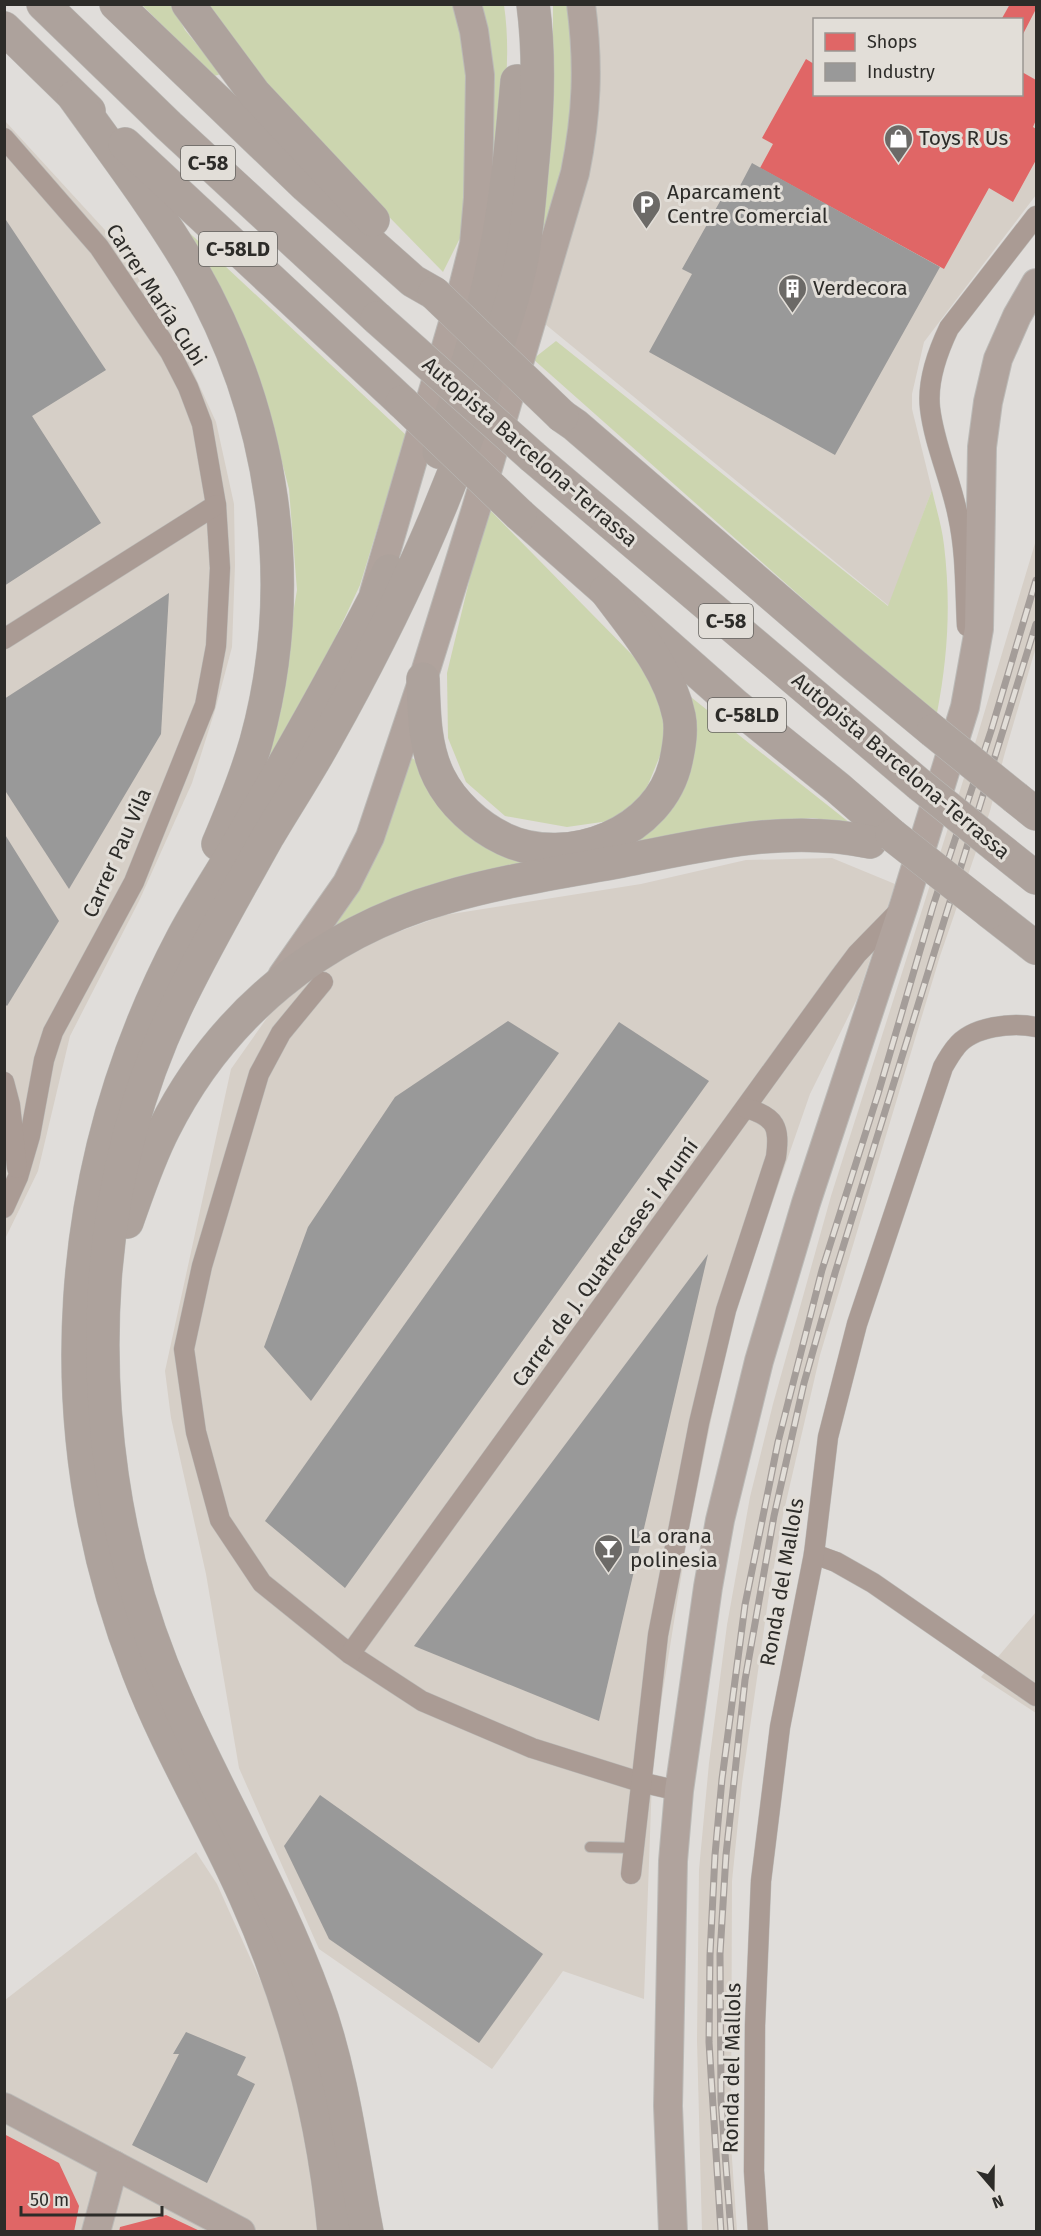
<svg xmlns="http://www.w3.org/2000/svg" width="1041" height="2236" font-family="'Fira Sans',sans-serif">
<rect width="100%" height="100%" fill="#e0ddda"/>
<g fill="#d6cfc7" fill-rule="evenodd">
<path d="M 590,5 L 1036,5 L 1036,195 L 924,342 L 912,394 L 912,409 L 932,490 L 889,606 L 545,324 L 587,171 ZM 814,20 L 1022,20 L 1022,94 L 814,94 Z"/>
<polygon points="5,121 115,241 184,352 216,422 234,504 235,565 232,647 216,707 192,783 139,901 70,1036 38,1171 5,1239"/>
<polygon points="1036,540 1036,647 1004,756 990,811 940,956 820,1355 783,1515 768,1601 742,1783 732,1881 731,2144 737,2231 702,2232 697,2040 699,1870 709,1763 727,1625 750,1497 773,1404 831,1196 977,737"/>
<polygon points="832,858 895,884 857,999 810,1094 731,1321 688,1534 653,1753 644,1999 563,1971 492,2069 319,1949 239,1768 206,1574 171,1418 165,1371 231,1069 281,998 359,946 445,915 641,884 746,860"/>
<polygon points="1036,1612 1036,1713 981,1677"/>
<polygon points="196,1852 217,1884 266,1993 298,2094 323,2232 5,2232 5,2000"/>
</g>
<g fill="#ccd5af">
<polygon points="142,5 172,5 185,30 221,74 214,76"/>
<polygon points="201,5 456,5 470,94 464,230 443,272 354,181 250,68"/>
<path d="M 476,5 L 504,5 C 514,72 498,148 490,215 Z"/>
<polygon points="553,5 571,5 573,148 519,315 547,175 553,118"/>
<polygon points="180,224 406,435 360,585 317,677 269,759 297,590 289,489 261,382 222,294"/>
<path d="M 556,341 L 888,606 L 932,490 C 936,508 942,527 944,545 C 951,603 948,656 937,713 L 880,667 L 533,359 Z"/>
<polygon points="487,507 644,667 667,710 664,746 643,797 616,820 567,827 505,816 466,782 448,738 447,673"/>
<polygon points="687,694 850,823 812,818 681,834 622,849 661,814"/>
<polygon points="412,758 421,764 531,865 333,930 366,877 404,768"/>
</g>
<g fill="#e06666">
<polygon points="1010,4 1036,4 1036,9 1022,36 1022,20 1001,20"/>
<polygon points="806,59 814,64 814,94 934,94 937,96 938,94 1022,94 1022,72 1036,80 1036,120 1033,127 1036,129 1036,160 1013,202 989,188 944,269 760,168 773,144 762,138"/>
<polygon points="4,2134 59,2163 79,2206 74,2232 4,2232"/>
<polygon points="166,2215 202,2232 119,2232 120,2227"/>
</g>
<g fill="#999">
<polygon points="752,163 940,267 835,455 649,352 692,274 682,269 723,196 732,201"/>
<polygon points="4,217 106,370 32,416 101,523 4,586"/>
<polygon points="169,593 161,734 69,889 4,789 4,699"/>
<polygon points="4,833 59,921 7,1006 4,1003"/>
<polygon points="508,1021 559,1053 311,1401 264,1347 308,1227 395,1097"/>
<polygon points="619,1022 709,1081 345,1588 265,1521"/>
<polygon points="708,1254 599,1721 414,1646"/>
<polygon points="320,1795 543,1954 479,2043 329,1939 284,1846"/>
<polygon points="186,2032 246,2057 237,2075 255,2084 207,2183 132,2145 179,2054 173,2054"/>
</g>
<g fill="none" stroke-linecap="round" stroke-linejoin="round">
<defs>
<polyline id="lane" points="590,1847 634,1848"/>
<g id="street">
<polyline points="4,138 99,247 170,352 188,387 202,424 216,505 220,568 216,646 205,705 134,882 53,1032 44,1060 30,1136 18,1177 4,1208"/>
<path d="M 967,626 C 965,589 966,552 958,516 C 951,480 934,444 930,408 C 927,381 937,353 949,328 L 1036,216"/>
<polyline points="4,639 216,505"/>
<polyline points="323,982 281,1033 259,1074 202,1266 184,1349 196,1432 220,1520 262,1583 350,1654 422,1701 532,1748 640,1782 679,1791"/>
<polyline points="4,1082 10,1105 17,1168"/>
<polyline points="814,1554 836,1562 873,1583 1036,1696"/>
<polyline points="350,1654 839,978 857,954 897,913"/>
<path d="M 631,1874 L 658,1635 L 699,1423 L 726,1310 L 776,1157 C 780,1127 776,1117 746,1108"/>
<path d="M 758,2232 L 754,2171 L 755,2025 L 761,1881 L 780,1727 L 814,1554 L 828,1437 L 857,1324 L 943,1067 C 947,1060 951,1053 956,1047 C 972,1026 1013,1022 1036,1027"/>
</g>
<g id="secondary">
<polyline points="374,593 460,299 474,244 478,198 480,75 474,31 467,4"/>
<path d="M 282,976 L 347,883 L 370,837 L 423,679 L 476,509 L 575,173 C 587,114 589,64 581,4"/>
<polyline points="4,2107 241,2232"/>
<polyline points="96,2232 114,2165"/>
<polyline points="673,2232 668,2106 673,1861 679,1791 708,1587 720,1520 759,1361 806,1203 904,905 965,707 979,629 982,447 988,402 998,359 1017,316 1036,283"/>
</g>
<g id="highway">
<polyline points="43,4 169,126 377,318"/>
<polyline points="116,4 306,186 413,281 434,293"/>
<polyline points="188,4 254,93 373,220"/>
<polyline points="4,28 89,111"/>
<path d="M 74,97 C 114,153 157,209 192,269 C 274,412 300,582 256,742 C 246,777 232,811 218,844"/>
<polyline points="125,144 402,402"/>
<polyline points="562,416 575,425 850,662 933,731"/>
<path d="M 439,452 C 461,386 483,318 496,249 C 507,194 512,137 517,81"/>
<polyline points="533,457 920,785"/>
<polyline points="520,515 735,705 838,788 892,835"/>
<path d="M 423,679 C 424,711 424,747 439,777 C 452,803 477,826 504,839 C 568,869 661,833 676,761 C 679,747 682,731 679,716 C 669,668 634,629 606,591"/>
<polyline points="1016,798 1036,814"/>
<polyline points="997,847 1036,878"/>
<polyline points="990,912 1036,948"/>
<path d="M 127,1222 C 138,1191 149,1158 164,1129 C 221,1015 321,933 444,898 C 502,881 562,872 622,861 C 705,845 786,824 870,842"/>
<path d="M 334,2232 C 323,2115 293,2003 245,1896 C 211,1820 168,1749 138,1671 C 44,1429 62,1166 183,937 C 201,903 223,871 242,837 C 293,750 343,662 389,571"/>
<path d="M 367,2232 C 352,2154 343,2075 316,2000 C 274,1884 208,1779 162,1665 C 114,1544 96,1410 105,1280 C 112,1182 138,1083 182,995 C 208,942 238,890 267,838 C 287,804 309,771 328,736 C 396,614 454,490 494,356 C 505,322 517,288 523,253 C 528,222 530,190 533,159 C 538,107 540,56 533,4"/>
</g>
</defs>
<use href="#lane" stroke="#bbbab7" stroke-width="12"/>
<use href="#street" stroke="#bbbab7" stroke-width="21"/>
<use href="#secondary" stroke="#bbbab7" stroke-width="30"/>
<use href="#highway" stroke="#bbbab7" stroke-width="34"/>
<use href="#lane" stroke="#aa9b94" stroke-width="10"/>
<use href="#street" stroke="#aa9b94" stroke-width="20"/>
<use href="#secondary" stroke="#b0a39d" stroke-width="28"/>
<use href="#highway" stroke="#ada29c" stroke-width="33"/>
<defs>
<g id="rail">
<polyline points="721,2232 709,2042 710,1955 715,1855 722,1779 745,1605 778,1442 822,1270 878,1094 933,906 991,731 1036,580"/>
<polyline points="731,2232 721,2100 720,1954 726,1855 745,1680 774,1516 804,1383 835,1273 1036,624"/>
</g>
</defs>
<use href="#rail" stroke="#a49d99" stroke-width="7"/>
<use href="#rail" stroke="#e2ded8" stroke-width="4.5" stroke-dasharray="14" stroke-linecap="butt"/>
<defs>
<g id="highway-bridge">
<polyline points="434,293 562,416"/>
<polyline points="377,318 533,457"/>
<polyline points="402,402 520,515"/>
<polyline points="933,731 1016,798"/>
<polyline points="920,785 997,847"/>
<polyline points="892,835 990,912"/>
</g>
</defs>
<use href="#highway-bridge" stroke="#bbbab7" stroke-width="34" stroke-linecap="butt"/>
<use href="#highway-bridge" stroke="#ada29c" stroke-width="33"/>
</g>
<defs>
<symbol id="shop-pin" viewBox="-11 -11 22 30"><path d="M0 17L-7.5 6A9.5 9.5 0 1 1 7.5 6Z" fill="#6c6a67" stroke="#e2ded8"/><path d="M-5-2.5h2.3a2.7 3.5 0 0 1 5.4 0H5L5.5 6h-11ZM-1.5-2.5h3a1.5 2.3 0 0 0-3 0Z" fill="#fff"/></symbol>
<symbol id="parking-pin" viewBox="-11 -11 22 30"><path d="M0 17L-7.5 6A9.5 9.5 0 1 1 7.5 6Z" fill="#6c6a67" stroke="#e2ded8"/><path d="M-3.5-5.5H1a3.5 3.5 0 0 1 0 7H-1V5.5H-3.5ZM-1-3.4V-.6H.8a1.4 1.4 0 0 0 0-2.8Z" fill="#fff"/></symbol>
<symbol id="building-pin" viewBox="-11 -11 22 30"><path d="M0 17L-7.5 6A9.5 9.5 0 1 1 7.5 6Z" fill="#6c6a67" stroke="#e2ded8"/><path d="M-4-6H4V6H1V3H-1V6H-4ZM-2.5-4.3h1.7v1.8h-1.7ZM.8-4.3h1.7v1.8H.8ZM-2.5-1h1.7V.8h-1.7ZM.8-1h1.7V.8H.8Z" fill="#fff"/></symbol>
<symbol id="bar-pin" viewBox="-11 -11 22 30"><path d="M0 17L-7.5 6A9.5 9.5 0 1 1 7.5 6Z" fill="#6c6a67" stroke="#e2ded8"/><path d="M-6-5H6L.8 .8V4.5H3.5V6h-7V4.5H-.8V.8Z" fill="#fff"/></symbol>
</defs>
<g fill-rule="evenodd">
<use href="#shop-pin" x="882" y="122" width="33" height="45"/>
<use href="#parking-pin" x="630" y="188" width="33" height="45"/>
<use href="#building-pin" x="776" y="272" width="33" height="45"/>
<use href="#bar-pin" x="592" y="1532" width="33" height="45"/>
</g>
<g text-anchor="middle" dominant-baseline="central" stroke-width="6" stroke-linejoin="round" paint-order="stroke">
<g fill="#e2ded8" stroke="#63615e" stroke-width="1.5">
<rect x="181" y="146" width="54" height="34" rx="4.5"/>
<rect x="199" y="232" width="78" height="34" rx="4.5"/>
<rect x="699" y="604" width="54" height="34" rx="4.5"/>
<rect x="708" y="698" width="78" height="34" rx="4.5"/>
</g>
<g font-size="20" font-weight="bold" fill="#2d2c29">
<text x="208" y="163">C-58</text>
<text x="238" y="249">C-58LD</text>
<text x="726" y="621">C-58</text>
<text x="747" y="715">C-58LD</text>
</g>
<g font-size="21" fill="#2d2c29" stroke="#e2ded8" text-anchor="start">
<text x="919" y="138">Toys R Us</text>
<text x="667" y="192">Aparcament<tspan x="667" dy="24">Centre Comercial</tspan></text>
<text x="813" y="288">Verdecora</text>
<text x="630" y="1536">La orana<tspan x="630" dy="24">polinesia</tspan></text>
</g>
<g font-size="21" fill="#2d2c29" stroke="#e2ded8">
<text transform="translate(156 295) rotate(57)">Carrer María Cubi</text>
<text transform="translate(530 452) rotate(41)">Autopista Barcelona-Terrassa</text>
<text transform="translate(901 766) rotate(40)">Autopista Barcelona-Terrassa</text>
<text transform="translate(117 853) rotate(-66)">Carrer Pau Vila</text>
<text transform="translate(605 1263) rotate(-54)">Carrer de J. Quatrecases i Arumí</text>
<text transform="translate(782 1582) rotate(-80)">Ronda del Mallols</text>
<text transform="translate(732 2068) rotate(-89)">Ronda del Mallols</text>
</g>
</g>
<rect width="1041" height="2236" fill="none" stroke="#2d2c29" stroke-width="12"/>
<rect x="813" y="18" width="210" height="78" fill="#e2ded8" stroke="#9a9792" stroke-width="1.5"/>
<rect x="825" y="33" width="30" height="18" fill="#e06666" stroke="#9a9792" stroke-width="1.5"/>
<text x="867" y="48" font-size="18" fill="#2d2c29">Shops</text>
<rect x="825" y="63" width="30" height="18" fill="#999999" stroke="#9a9792" stroke-width="1.5"/>
<text x="867" y="78" font-size="18" fill="#2d2c29">Industry</text>
<g transform="translate(993 2188) rotate(160)" stroke="#e2ded8" stroke-width="4.5" paint-order="stroke">
<path d="M0-4.5L10 22L0 15L-10 22Z" fill="#2d2c29"/>
<text y="-9" font-size="16" font-weight="bold" text-anchor="middle" fill="#2d2c29">N</text>
</g>
<path d="M21 2206v9h141v-9" fill="none" stroke="#2d2c29" stroke-width="3"/>
<text x="30" y="2206" font-size="18" fill="#2d2c29" stroke="#e2ded8" stroke-width="4.5" paint-order="stroke">50 m</text>
</svg>
